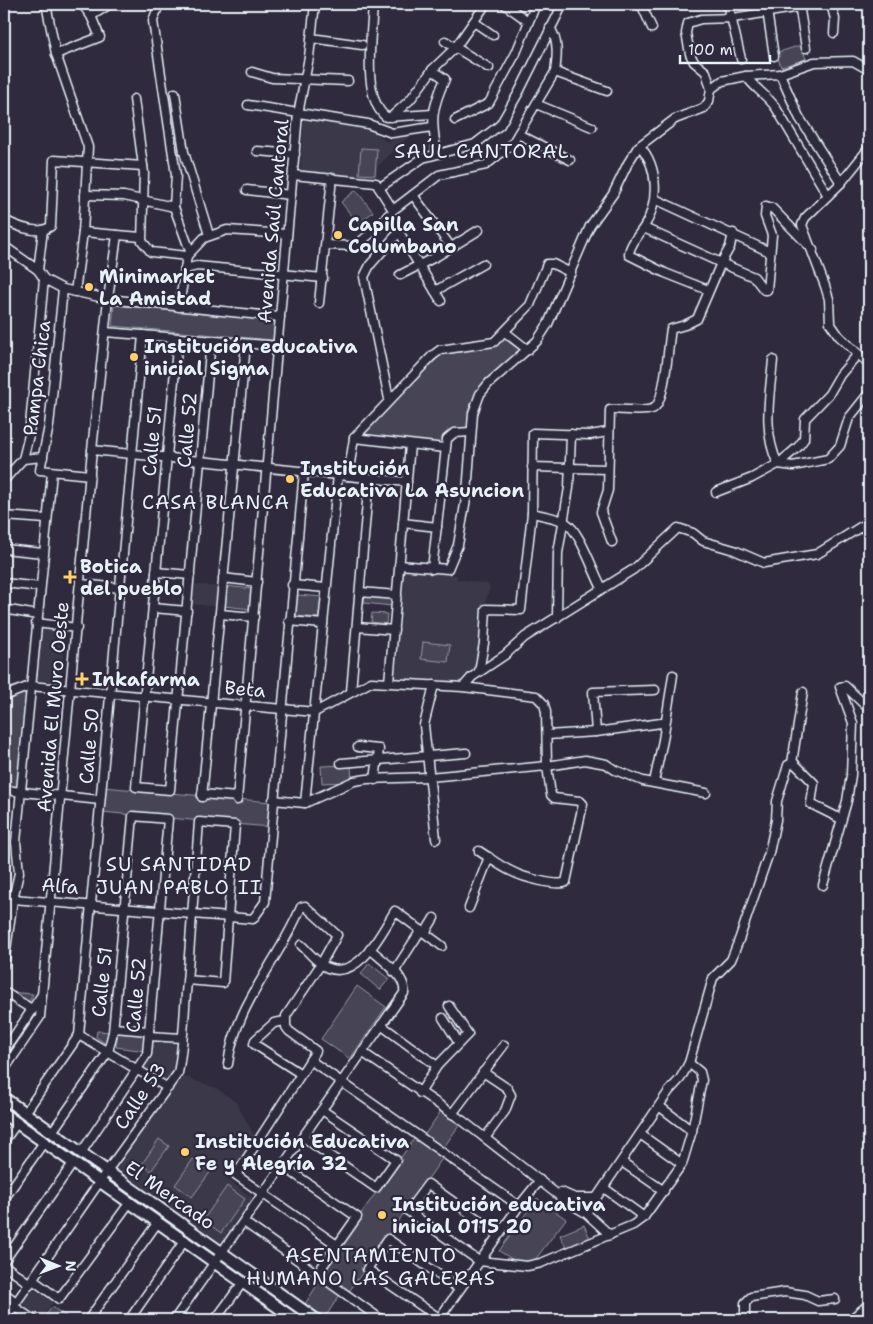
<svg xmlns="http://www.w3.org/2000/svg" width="873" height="1324" font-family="'Shantell Sans',sans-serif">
<rect width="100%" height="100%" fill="#2f2a3d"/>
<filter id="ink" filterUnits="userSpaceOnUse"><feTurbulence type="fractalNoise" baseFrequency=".02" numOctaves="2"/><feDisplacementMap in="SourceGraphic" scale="10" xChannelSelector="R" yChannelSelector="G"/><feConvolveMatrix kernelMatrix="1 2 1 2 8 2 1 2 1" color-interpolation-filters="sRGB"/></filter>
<g filter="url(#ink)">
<g fill="#3b3749">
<polygon points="304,119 366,125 387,142 414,132 378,166 376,179 300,172"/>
<polygon points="82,283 97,284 97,291 82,290"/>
<polygon points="405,570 457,575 457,579 488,584 490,588 484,606 482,642 476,669 464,685 396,681 395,679"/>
<polygon points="191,584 221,587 219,607 189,604"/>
<polygon points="40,629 66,632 60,683 35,680"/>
<polygon points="149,1038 179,1040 176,1066 164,1082 141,1067"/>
<polygon points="180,1075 216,1088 236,1102 255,1137 226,1178 253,1198 221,1243 115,1167 152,1117"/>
<polygon points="30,1286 53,1302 41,1319 18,1302"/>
</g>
<g fill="#464455" stroke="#979aa6">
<polygon points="801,45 806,59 781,67 776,53"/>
<polygon points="361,148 377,149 375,175 359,174"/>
<polygon points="356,190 373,212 358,224 341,202"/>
<polygon points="114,305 275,321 273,340 112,326"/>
<path d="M 506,340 L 521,351 C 502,368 485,385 473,408 C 469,414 471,423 466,429 L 448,430 L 443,442 L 439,444 L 359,434 L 442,354 L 493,346 Z"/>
<polygon points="226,586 253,589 251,609 224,606"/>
<polygon points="365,594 393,597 392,606 364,603"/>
<polygon points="297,595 324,597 322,612 319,612 319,618 296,616"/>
<polygon points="372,613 387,614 386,624 371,622"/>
<polygon points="423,642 450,645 448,662 421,659"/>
<polygon points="27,690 18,788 4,786 4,699"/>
<polygon points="351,765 352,782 322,783 321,766"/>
<polygon points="103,787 271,802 269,827 101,812 102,804 66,801 67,792 102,795"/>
<polygon points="369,963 389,979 380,990 361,974"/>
<polygon points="357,986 386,1007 350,1059 321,1039"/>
<polygon points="9,992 33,994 28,1004"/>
<polygon points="32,1018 36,1021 4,1067 4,1059"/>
<polygon points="97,1031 111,1032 106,1044 96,1037"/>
<polygon points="118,1032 148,1036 146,1051 116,1047"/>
<polygon points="4,1103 100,1169 97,1174 5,1109"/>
<polygon points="441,1111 460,1124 442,1150 423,1137"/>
<polygon points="416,1136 444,1156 348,1293 319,1273"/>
<polygon points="159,1139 169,1146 151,1171 142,1164"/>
<polygon points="193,1159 211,1171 192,1197 175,1185"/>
<polygon points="117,1181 211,1248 207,1252 113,1185"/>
<polygon points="227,1186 245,1199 221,1233 203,1220"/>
<polygon points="537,1198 566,1219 528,1269 499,1251"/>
<polygon points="584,1225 591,1241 567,1250 560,1235"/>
<polygon points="227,1260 301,1311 298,1316 224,1263"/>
<polygon points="321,1279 341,1293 324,1319 305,1304"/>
<polygon points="52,1307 67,1317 65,1320 53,1320 46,1315"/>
</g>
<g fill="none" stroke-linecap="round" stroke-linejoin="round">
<defs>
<g id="minor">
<polyline points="46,4 56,54 88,147 83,232 75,292"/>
<polyline points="159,4 153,21 176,175 174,207 190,251"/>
<path d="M 373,4 C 372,33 361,98 386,117 L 433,114"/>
<polyline points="504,4 528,21"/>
<polyline points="641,4 652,28"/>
<polyline points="728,4 741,59"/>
<polyline points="766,4 774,56"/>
<polyline points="799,4 806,48"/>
<polyline points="831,4 835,19 834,33"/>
<polyline points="91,16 110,4"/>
<polyline points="474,22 493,35"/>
<polyline points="311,38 362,45"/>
<polyline points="445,41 489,68"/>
<polyline points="56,54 100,37 91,16 82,4"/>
<path d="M 432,70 L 445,79 C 431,110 431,120 437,153"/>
<polyline points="252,72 272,78 348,81"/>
<polyline points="555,72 607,91"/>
<polyline points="780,74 799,117 841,183"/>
<path d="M 746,76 C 755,89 767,95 776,108 L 827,194"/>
<polyline points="711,89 706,72 694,62 690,54 686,33 688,23 701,19 733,18 800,7"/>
<polyline points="175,93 184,152 209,235"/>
<polyline points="134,99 144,173 142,241 151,252 187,256"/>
<polyline points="536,104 592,127"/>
<polyline points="248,105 368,124 392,133 432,127"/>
<polyline points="391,117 410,100 433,69 455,48 486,4"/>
<polyline points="455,120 489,103 516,53 534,9"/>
<polyline points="518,134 570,160"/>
<path d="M 640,146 C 659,168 659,203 644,227 C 639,235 629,245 629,255 L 665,273 L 708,290"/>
<polyline points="869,148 841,183 805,218 802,225 825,286 829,299 830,323 839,336 869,364"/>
<polyline points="257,151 295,154"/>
<path d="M 293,175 L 376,183 L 393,210 L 439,175 L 486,165 L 512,144 L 555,72 C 557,58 559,40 550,28"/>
<polyline points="379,188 423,158 475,144 500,125 519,92 563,4"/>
<polyline points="247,190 291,195"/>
<polyline points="85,195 124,196 174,207"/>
<polyline points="413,195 451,247"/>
<polyline points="655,199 770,252"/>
<polyline points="386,218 399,232 441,301"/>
<path d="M 4,220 C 16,226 39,236 51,226 L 54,160 L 143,166"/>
<polyline points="644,228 721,263 730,247 733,233"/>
<polyline points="83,232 141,237"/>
<polyline points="326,245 355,246 379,227 388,215"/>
<polyline points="4,246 38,270 44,279 63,289 108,299 280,317"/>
<polyline points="185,269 197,266 323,278"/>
<polyline points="38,270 43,230"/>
<polyline points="400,275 437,256 479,230"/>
<polyline points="63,289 49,426 40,470 90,475"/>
<polyline points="435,291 483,264"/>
<polyline points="319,303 332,178"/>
<polyline points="179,307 187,256 204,238 227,230 287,234"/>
<polyline points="105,332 278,346"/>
<polyline points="505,332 528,350"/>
<polyline points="178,338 136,787 170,790 211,341"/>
<path d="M 773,360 C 770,394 762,432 778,464 L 793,466 L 828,459 L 840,446 L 849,418 L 869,393"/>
<polyline points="389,399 364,277 370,265 399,232"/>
<polyline points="354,438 445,448"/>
<polyline points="92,450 407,482"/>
<polyline points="23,459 43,457"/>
<polyline points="532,467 607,469"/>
<polyline points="348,476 354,438 432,356 440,350 494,342 530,305 547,264 553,264 571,273"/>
<polyline points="4,480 23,459 29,435 44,279"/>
<polyline points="716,492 752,478 778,464 798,447 804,439 805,419 829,394 840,375 858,354"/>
<path d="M 532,513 C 543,516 557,517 566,523 C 580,531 594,574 602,588"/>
<polyline points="4,516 46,519"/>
<polyline points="403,523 437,527"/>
<path d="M 612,542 L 601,512 L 608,490 L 610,410 C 623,408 638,413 652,409 C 666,405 668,343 671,329 L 685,325 L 697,319 L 721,263 L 754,277 L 764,290 L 767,290 L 772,235 L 765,216 L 766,206 L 772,208 L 813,250"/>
<polyline points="4,549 43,553"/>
<polyline points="399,565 448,569 458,545 467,493 473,413 480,394 489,383 537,341 548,324 590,226 613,194 628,163 638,147 675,119 704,108 709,101 711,89 722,81 746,76 780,74 814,62 853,61 869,70"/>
<polyline points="432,569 447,439 454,433 471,432"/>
<polyline points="156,572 190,575"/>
<polyline points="223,578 257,582"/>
<polyline points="4,583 40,587"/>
<polyline points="81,584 120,588"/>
<polyline points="292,585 326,588"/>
<polyline points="360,592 397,595"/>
<polyline points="153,608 187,611"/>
<polyline points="4,609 37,615"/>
<polyline points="220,614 254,617"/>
<polyline points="557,618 558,553 569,488 571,434"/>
<polyline points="289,621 323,624"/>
<polyline points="36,623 77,628"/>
<polyline points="357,627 394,630"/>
<polyline points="479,672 484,643 486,609 521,610 532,513 533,433 590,435 608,432"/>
<polyline points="389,682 410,445"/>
<polyline points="434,685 424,725 436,839"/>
<polyline points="463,687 472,677 505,655 525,637 634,569 678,528 693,533 703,541 734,550 764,563 817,554 862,526 869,524"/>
<polyline points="351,692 369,478"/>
<path d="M 4,696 L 30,686 L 315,712 L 371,682 L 463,687 L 536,696 L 544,704 L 546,712 L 547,766 L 551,795 L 554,798 L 580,801 L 583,804 L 566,882 C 558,887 522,877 513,872 C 501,867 490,858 479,851"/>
<polyline points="596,732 593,692 655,690"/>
<polyline points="547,735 596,732 661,723"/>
<polyline points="358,747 379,749 375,780"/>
<polyline points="341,763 466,753"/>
<polyline points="792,763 803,692"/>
<polyline points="654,782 663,740 673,675"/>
<polyline points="4,790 100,800"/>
<polyline points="202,794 237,797"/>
<polyline points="202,797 246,344"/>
<polyline points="237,800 298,114 309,57 315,4"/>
<polyline points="273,800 305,803 354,781 367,779 429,777 547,766 585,760 606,764 615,770 643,781 706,793"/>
<polyline points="305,803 338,475"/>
<polyline points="823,885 847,801 851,775 853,723 840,687 845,686 869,709"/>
<polyline points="4,896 13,899 253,919 265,902 304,471"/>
<polyline points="469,908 489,857"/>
<polyline points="425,933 434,918"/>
<path d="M 301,945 C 309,952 317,964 328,968 C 360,980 382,931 395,911 L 442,946"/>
<polyline points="4,965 13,899 19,873 16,842 52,472"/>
<polyline points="394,972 421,930"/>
<polyline points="4,992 33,1010"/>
<polyline points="443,1018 459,1043"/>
<polyline points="285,1021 274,1023 255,1040 254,1044 301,1074"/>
<polyline points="381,1025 437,1066"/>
<polyline points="114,1028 149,1031"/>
<polyline points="79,1035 168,1088"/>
<polyline points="149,1036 182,1038"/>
<polyline points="4,1051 41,996"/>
<polyline points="362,1052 463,1121 567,1202 586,1213 610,1235"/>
<polyline points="310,1060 519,1206"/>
<path d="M 228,1064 C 235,1005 279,961 301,907 L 305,906 L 337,935 L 321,964 L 286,1016 L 286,1027 L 289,1031 L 316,1051 L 236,1175 L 337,1245"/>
<polyline points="4,1070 40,1017 92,450 108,299 117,235"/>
<polyline points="483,1072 507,1088 511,1095 505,1111 485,1138"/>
<polyline points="420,1093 437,1066 468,1034 449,1006"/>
<polyline points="659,1106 692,1131"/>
<polyline points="25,1113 79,1035 143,335"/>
<polyline points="452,1114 504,1045"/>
<polyline points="52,1132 108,1052 113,1032 133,816 168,819 147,1054 81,1153"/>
<polyline points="640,1134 682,1164"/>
<polyline points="303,1137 376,1188 396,1160 322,1110"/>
<polyline points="4,1141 17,1123"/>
<polyline points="622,1162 664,1191"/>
<polyline points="283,1166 357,1217 317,1274"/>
<polyline points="604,1188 644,1217"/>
<polyline points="561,1192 575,1198 596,1198"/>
<polyline points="4,1199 44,1142"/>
<polyline points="586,1213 669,1091 680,1079 689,1063 713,978 731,960 739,940 769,853 776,820 777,801 788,765 794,763 814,783 811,804 841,819"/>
<polyline points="244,1222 382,1320"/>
<polyline points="499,1234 428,1184 408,1211 479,1261 527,1266 541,1263 633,1225 644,1217 682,1164 692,1131 702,1080 700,1072 689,1063"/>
<polyline points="4,1261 74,1162"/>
<polyline points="4,1265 30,1284"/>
<polyline points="33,1280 59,1299 130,1202"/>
<polyline points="4,1293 16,1302"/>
<polyline points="13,1306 34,1320"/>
<polyline points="439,1318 367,1269 388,1239 459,1289"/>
<path d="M 4,1320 L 107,1171 L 178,1073 C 184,1043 184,1012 187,982 C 191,929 195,875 199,822 L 235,825 L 223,983 L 187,980"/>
<polyline points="88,1320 158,1222"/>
<polyline points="129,1320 185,1240"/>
<path d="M 174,1320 L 404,993 C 407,976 381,959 370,949"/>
<polyline points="215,1320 243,1282"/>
<polyline points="438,1320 519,1206 540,1180"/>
<polyline points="745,1320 745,1303 751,1297 785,1292 805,1295 818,1301 835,1299"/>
<polyline points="850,1320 869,1304"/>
</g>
<g id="major">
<polyline points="4,1098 317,1320"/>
<polyline points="4,1114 296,1320"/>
</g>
</defs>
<use href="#minor" stroke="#e8f1f8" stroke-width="11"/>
<use href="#major" stroke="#e8f1f8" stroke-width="14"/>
<use href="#minor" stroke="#2f2a3d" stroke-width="8"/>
<use href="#major" stroke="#2f2a3d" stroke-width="10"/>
</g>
</g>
<g fill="#ffd166" stroke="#2f2a3d" stroke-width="2">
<circle cx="338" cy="235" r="5"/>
<circle cx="89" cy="287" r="5"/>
<circle cx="134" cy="357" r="5"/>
<circle cx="290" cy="479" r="5"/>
<path d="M67.5 569.5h5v5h5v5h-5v5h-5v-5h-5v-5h5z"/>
<path d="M79.5 671.5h5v5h5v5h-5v5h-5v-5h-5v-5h5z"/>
<circle cx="185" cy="1152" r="5"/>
<circle cx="382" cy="1215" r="5"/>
</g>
<g text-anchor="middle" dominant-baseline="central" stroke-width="4.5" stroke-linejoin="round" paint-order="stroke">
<g font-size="19" fill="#e8f1f8" stroke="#2f2a3d">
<text transform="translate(273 221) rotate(-85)">Avenida Saúl Cantoral</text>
<text transform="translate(37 378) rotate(-83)">Pampa Chica</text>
<text transform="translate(187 430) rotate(-85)">Calle 52</text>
<text transform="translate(152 441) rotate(-85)">Calle 51</text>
<text transform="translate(245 689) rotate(5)">Beta</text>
<text transform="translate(53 707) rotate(-85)">Avenida El Muro Oeste</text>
<text transform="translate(89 746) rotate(-85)">Calle 50</text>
<text transform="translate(60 886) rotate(5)">Alfa</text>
<text transform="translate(102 982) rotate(-84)">Calle 51</text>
<text transform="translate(136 995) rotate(-85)">Calle 52</text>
<text transform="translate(140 1096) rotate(-56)">Calle 53</text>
<text transform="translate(170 1195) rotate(35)">El Mercado</text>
</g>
<g font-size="19" font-weight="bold" fill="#e8f1f8" stroke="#2f2a3d" text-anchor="start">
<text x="348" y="224">Capilla San<tspan x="348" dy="22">Columbano</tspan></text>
<text x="99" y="276">Minimarket<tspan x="99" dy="22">La Amistad</tspan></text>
<text x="144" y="346">Institución educativa<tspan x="144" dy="22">inicial Sigma</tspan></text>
<text x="300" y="468">Institución<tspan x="300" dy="22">Educativa La Asuncion</tspan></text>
<text x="80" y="566">Botica<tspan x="80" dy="22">del pueblo</tspan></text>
<text x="92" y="679">Inkafarma</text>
<text x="195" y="1141">Institución Educativa<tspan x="195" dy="22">Fe y Alegría 32</tspan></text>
<text x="392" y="1204">Institución educativa<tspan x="392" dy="22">inicial 0115 20</tspan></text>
</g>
<g font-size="20" letter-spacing="1" fill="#e8f1f8" stroke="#2f2a3d">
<text x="482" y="151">SAÚL CANTORAL</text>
<text x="216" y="502">CASA BLANCA</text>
<text x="179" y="864">SU SANTIDAD<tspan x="179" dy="23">JUAN PABLO II</tspan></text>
<text x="371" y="1255">ASENTAMIENTO<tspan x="371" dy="23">HUMANO LAS GALERAS</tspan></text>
</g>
</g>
<rect width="873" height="1324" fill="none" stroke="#2f2a3d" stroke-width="20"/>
<rect x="10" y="10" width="853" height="1304" fill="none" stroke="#e8f1f8" stroke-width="2" filter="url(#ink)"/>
<g transform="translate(58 1266) rotate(91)" stroke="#2f2a3d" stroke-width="4" paint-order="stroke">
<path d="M0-4L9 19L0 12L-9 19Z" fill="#e8f1f8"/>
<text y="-8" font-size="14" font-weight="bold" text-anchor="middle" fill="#e8f1f8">N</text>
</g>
<path d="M680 55v8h90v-8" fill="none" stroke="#e8f1f8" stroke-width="2.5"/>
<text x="688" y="55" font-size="15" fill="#e8f1f8" stroke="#2f2a3d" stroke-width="4" paint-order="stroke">100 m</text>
</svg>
